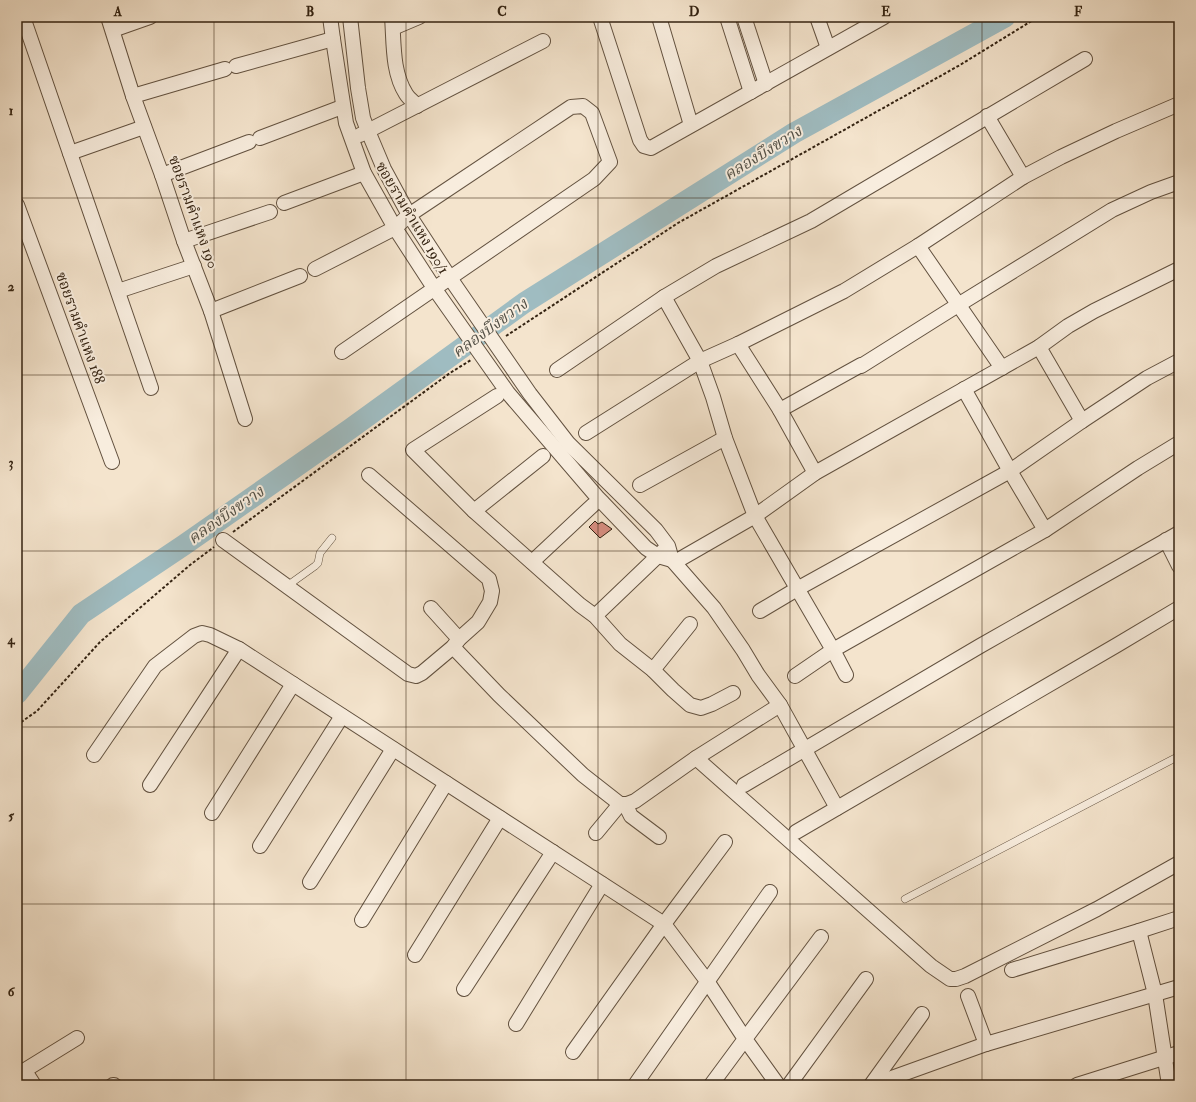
<svg xmlns="http://www.w3.org/2000/svg" width="1196" height="1102" font-family="'IM FELL Double Pica','Noto Serif Thai',serif">
<rect width="100%" height="100%" fill="#f4e4cd"/>
<filter id="stains"><feTurbulence type="fractalNoise" baseFrequency=".005" numOctaves="4"/><feColorMatrix values="0 0 0 0 .2 0 0 0 0 .09 0 0 0 0 .02 0 0 0 .5 -.17"/></filter>
<radialGradient id="worn" r=".72"><stop offset=".6" stop-color="#630" stop-opacity="0"/><stop offset="1" stop-color="#630" stop-opacity=".3"/></radialGradient>
<g fill="none" stroke-linecap="round" stroke-linejoin="round">
<polyline stroke="#9fbcc1" stroke-width="21" points="17,694 81,614 184,545 350,429 524,303 794,133 1005,17"/>
</g>
<polygon fill="#d48c7e" stroke="#321" points="595,521 598,524 602,522 612,529 600,538 589,527"/>
<g fill="none" stroke-linecap="round" stroke-linejoin="round">
<defs>
<g id="lane">
<polyline points="287,586 315,566 318,563 320,553 332,538"/>
<polyline points="905,899 1179,756"/>
</g>
<g id="street">
<polyline points="23,17 151,388"/>
<polyline points="108,17 133,96 162,175 184,241 211,311 245,419"/>
<polyline points="330,17 333,39 346,123 364,173 395,228 434,288 508,393 598,498 603,503 646,548 658,556 672,560"/>
<polyline points="350,17 358,88 363,118 368,131 384,169 409,215 450,278 530,394 568,443 656,530 668,546 672,560 714,608 743,650 758,675 780,705 837,808"/>
<path d="M 392,17 C 394,43 392,72 406,94 C 409,99 414,102 417,106"/>
<polyline points="600,17 640,140 644,146 651,148 884,17"/>
<polyline points="659,17 691,125"/>
<polyline points="727,17 751,92"/>
<polyline points="744,17 766,84"/>
<polyline points="817,17 828,48"/>
<polyline points="393,28 419,17"/>
<polyline points="113,30 150,17"/>
<polyline points="236,66 333,39"/>
<polyline points="133,96 225,69"/>
<polyline points="987,116 1023,177"/>
<polyline points="360,135 543,41"/>
<polyline points="260,138 342,107"/>
<polyline points="70,153 144,127"/>
<polyline points="162,175 249,142"/>
<polyline points="284,203 364,173"/>
<polyline points="17,205 112,462"/>
<polyline points="184,241 270,212"/>
<polyline points="918,246 1002,368"/>
<polyline points="315,269 395,228 409,215 571,107 583,106 592,113 610,162 594,179 342,352"/>
<polyline points="118,291 194,266"/>
<polyline points="664,297 700,361 713,397 725,438 755,516 833,650 795,676"/>
<polyline points="211,311 300,276"/>
<polyline points="738,344 780,410 815,473"/>
<polyline points="1039,347 1082,421"/>
<polyline points="861,366 958,305 1112,210 1151,192 1179,182"/>
<polyline points="557,370 664,297 716,266 811,221 1085,59"/>
<polyline points="964,389 1010,471 1045,530"/>
<polyline points="497,396 413,450 474,511 580,605 595,616 620,644 653,670 673,690 690,705 701,708 712,704 733,693"/>
<polyline points="780,410 861,365"/>
<polyline points="586,433 700,361 738,344 844,291 918,246 1023,177 1061,157 1116,131 1179,104"/>
<polyline points="640,485 725,438"/>
<polyline points="474,511 543,456"/>
<polyline points="223,540 408,674 416,676 422,673 453,647 459,639 478,622 490,602 492,591 489,579 369,475"/>
<polyline points="1166,540 1179,566"/>
<polyline points="532,562 593,505"/>
<polyline points="675,562 755,516 815,473 1039,347 1068,326 1094,311 1179,269"/>
<polyline points="431,608 459,639"/>
<polyline points="760,611 797,589 1010,471 1082,421 1147,378 1179,361"/>
<polyline points="595,616 664,550"/>
<polyline points="453,647 499,695 583,775 620,804 627,804 635,801 696,758 780,705"/>
<polyline points="653,670 690,624"/>
<polyline points="846,675 833,650 1045,530 1138,468 1179,443"/>
<polyline points="94,755 155,666 194,636 202,633 210,635 239,649 664,924 707,981 745,1039 711,1085"/>
<polyline points="696,758 931,966 950,979 956,979 965,976 1097,909 1179,863"/>
<polyline points="150,785 239,649"/>
<polyline points="744,785 980,646 1179,533"/>
<polyline points="627,804 628,810 631,816 659,837"/>
<polyline points="212,813 293,684"/>
<polyline points="796,832 1117,645 1179,608"/>
<polyline points="596,833 620,804"/>
<polyline points="260,846 342,716"/>
<polyline points="310,882 393,749"/>
<polyline points="362,920 446,783"/>
<polyline points="1139,931 1155,994 1169,1085"/>
<polyline points="415,955 500,818"/>
<polyline points="1012,970 1139,931 1179,918"/>
<polyline points="464,989 553,852"/>
<polyline points="968,996 986,1044"/>
<polyline points="516,1024 602,884"/>
<polyline points="573,1052 664,924 725,842"/>
<polyline points="25,1071 34,1085"/>
<polyline points="17,1075 77,1038"/>
<polyline points="113,1085 114,1085"/>
<polyline points="635,1085 770,892"/>
<polyline points="778,1085 745,1039 821,937"/>
<polyline points="789,1085 866,979"/>
<polyline points="871,1085 922,1014"/>
<polyline points="872,1085 986,1044 1179,987"/>
<polyline points="1077,1085 1179,1053"/>
</g>
</defs>
<use href="#lane" stroke="#635240" stroke-width="8"/>
<use href="#street" stroke="#635240" stroke-width="16"/>
<g stroke="#321" stroke-width="2" stroke-dasharray="3 2" stroke-linecap="butt">
<polyline points="506,336 678,223 960,65 1038,17"/>
<polyline points="233,532 450,373 471,360"/>
<polyline points="17,725 37,711 100,642 190,565 214,547"/>
</g>
<use href="#lane" stroke="#f8edde" stroke-width="7"/>
<use href="#street" stroke="#f8edde" stroke-width="14"/>
</g>
<path fill="none" stroke="#321" stroke-width="1" stroke-opacity="0.55" d="M 214,17 L 214,1085M 406,17 L 406,1085M 598,17 L 598,1085M 790,17 L 790,1085M 982,17 L 982,1085M 17,198 L 1179,198M 17,375 L 1179,375M 17,551 L 1179,551M 17,727 L 1179,727M 17,904 L 1179,904"/>
<g text-anchor="middle" dominant-baseline="central" stroke-width="4" stroke-linejoin="round" paint-order="stroke">
<g font-size="15" fill="#321" stroke="#f8edde">
<text transform="translate(193 212) rotate(70)">ซอยรามคำแหง 190</text>
<text transform="translate(412 218) rotate(59)">ซอยรามคำแหง 190/1</text>
<text transform="translate(80 328) rotate(70)">ซอยรามคำแหง 188</text>
</g>
<g font-size="16" font-style="italic" fill="#535046" stroke="#f8edde">
<text transform="translate(763 153) rotate(-32)">คลองบึงขวาง</text>
<text transform="translate(490 328) rotate(-36)">คลองบึงขวาง</text>
<text transform="translate(226 515) rotate(-35)">คลองบึงขวาง</text>
</g>
</g>
<rect width="1196" height="1102" fill="none" stroke="#f4e4cd" stroke-width="44"/>
<rect x="22" y="22" width="1152" height="1058" fill="none" stroke="#321" stroke-width="1.5"/>
<g font-size="13" text-anchor="middle" font-weight="bold" fill="#321">
<text x="118" y="16">A</text>
<text x="310" y="16">B</text>
<text x="502" y="16">C</text>
<text x="694" y="16">D</text>
<text x="886" y="16">E</text>
<text x="1078" y="16">F</text>
<text x="11" y="115">1</text>
<text x="11" y="291">2</text>
<text x="11" y="467">3</text>
<text x="11" y="644">4</text>
<text x="11" y="820">5</text>
<text x="11" y="996">6</text>
</g>
<rect width="100%" height="100%" filter="url(#stains)"/>
<rect width="100%" height="100%" fill="url(#worn)"/>
</svg>
